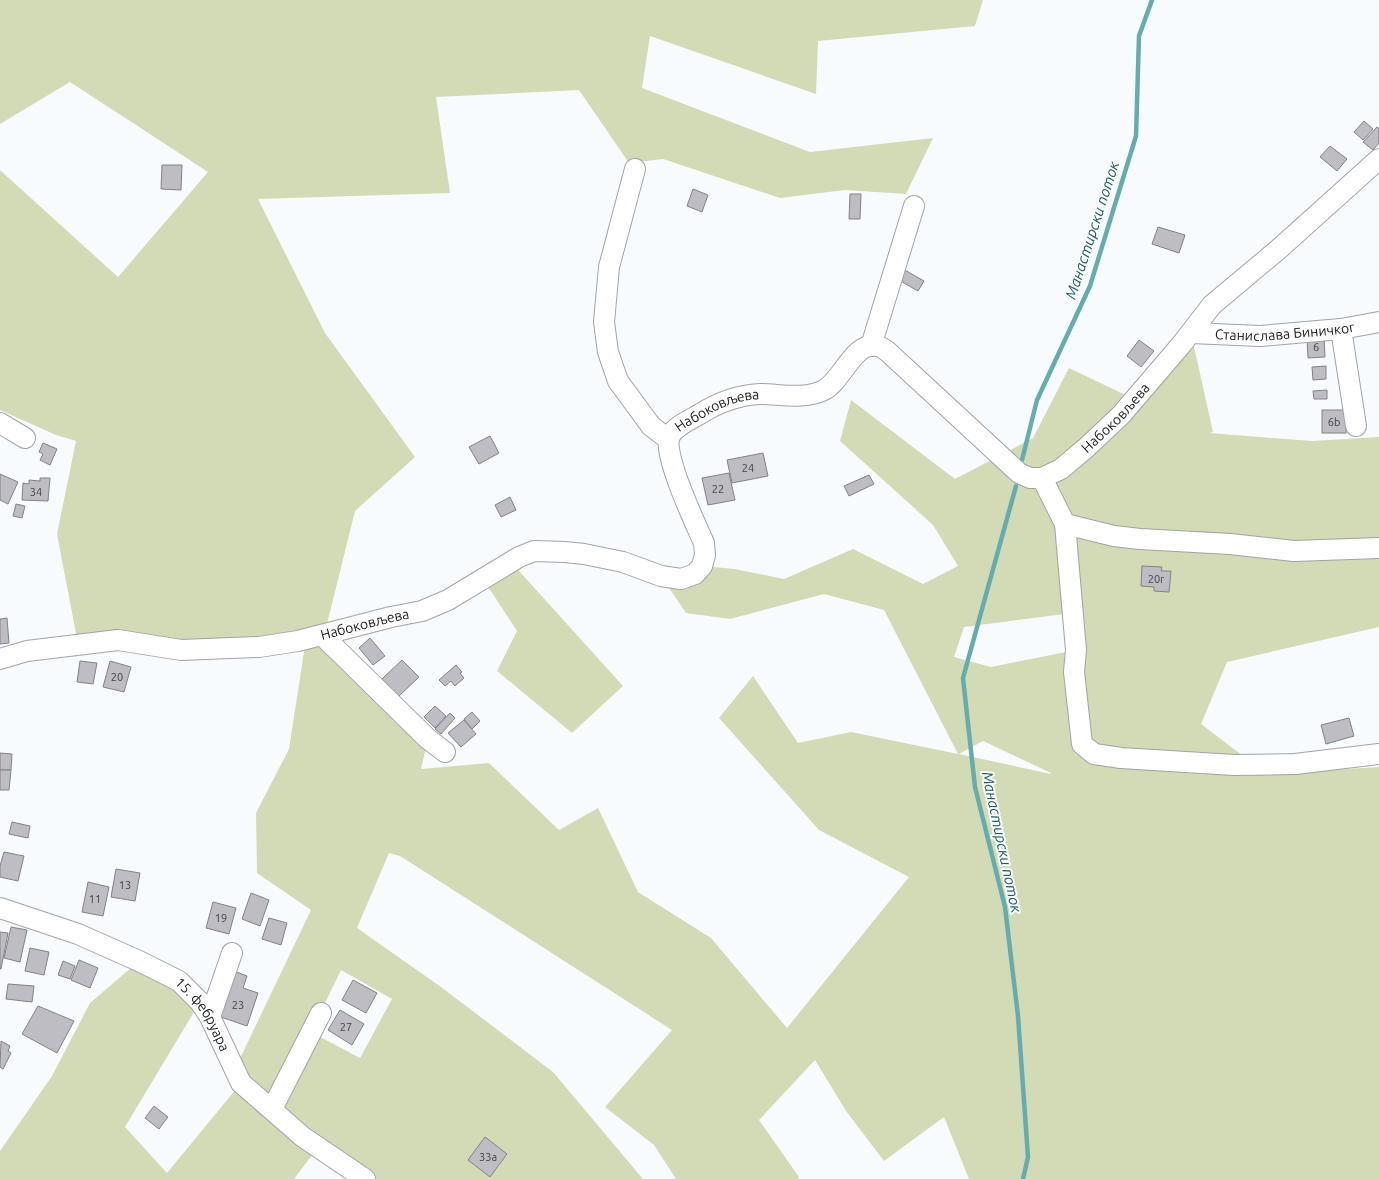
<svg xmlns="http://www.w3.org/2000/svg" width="1379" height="1179" font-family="Ubuntu,sans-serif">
<rect width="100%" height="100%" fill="#f8fbfe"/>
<g fill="#d2dbb5" fill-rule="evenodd">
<path d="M 0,0 L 983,0 L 975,26 L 818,41 L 816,94 L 650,36 L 642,88 L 810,152 L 933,138 L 906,194 L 845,190 L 780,198 L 663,159 L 629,163 L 579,90 L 436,97 L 450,193 L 258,199 L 325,333 L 415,457 L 355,511 L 324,636 L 428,739 L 421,769 L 489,763 L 559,830 L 598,808 L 638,892 L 711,938 L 787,1028 L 909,877 L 819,830 L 719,718 L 753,676 L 798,743 L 851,732 L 958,754 L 884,610 L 824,594 L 730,619 L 686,613 L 661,576 L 702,566 L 735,569 L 784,579 L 853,549 L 923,584 L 958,566 L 933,525 L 840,441 L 851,400 L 955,479 L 1033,438 L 1069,368 L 1134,399 L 1191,333 L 1213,432 L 1209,433 L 1312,441 L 1379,437 L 1379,627 L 1227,662 L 1201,724 L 1267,774 L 1379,767 L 1379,1179 L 969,1179 L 944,1117 L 884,1161 L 846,1111 L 815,1060 L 759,1120 L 799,1177 L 798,1179 L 676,1179 L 654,1145 L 605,1107 L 672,1030 L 400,856 L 389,853 L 357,928 L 441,987 L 553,1072 L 643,1179 L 361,1179 L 318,1147 L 294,1179 L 0,1179 L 0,1151 L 52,1076 L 90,1003 L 139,961 L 200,1002 L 125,1127 L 167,1173 L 241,1083 L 235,1069 L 311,910 L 257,873 L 256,813 L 289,749 L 306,639 L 78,644 L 57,534 L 76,441 L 56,435 L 0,410 L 0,170 L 118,277 L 208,172 L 70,82 L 0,124 ZM 1072,613 L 1076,650 L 991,667 L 954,657 L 964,627 ZM 983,741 L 1051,773 L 1051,774 L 959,754 ZM 341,970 L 392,999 L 360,1058 L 311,1032 Z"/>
<polygon points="511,562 623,686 572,733 497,671 517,631 483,579"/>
</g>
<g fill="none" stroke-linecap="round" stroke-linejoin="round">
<g stroke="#66acae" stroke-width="4.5">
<polyline points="1022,460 1037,400 1090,286 1136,136 1139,36 1152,0"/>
<polyline points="1016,486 963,678 975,787 1005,907 1018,1016 1028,1157 1023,1179"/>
</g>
</g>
<g fill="#bdbdc3" stroke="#818187">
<polygon points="1364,121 1373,129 1363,140 1354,132"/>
<polygon points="1377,127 1379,129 1379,143 1373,150 1363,142"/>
<polygon points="1330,146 1347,159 1337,171 1320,157"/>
<polygon points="162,165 182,165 181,190 161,189"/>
<polygon points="693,189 708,195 702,212 687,206"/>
<polygon points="850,194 861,194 860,219 849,219"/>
<polygon points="1158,227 1185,235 1179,253 1152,244"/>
<polygon points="903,269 924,281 918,291 897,279"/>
<polygon points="1307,337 1324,337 1325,357 1308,358"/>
<polygon points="1139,340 1154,351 1141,367 1127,356"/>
<polygon points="1326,366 1326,379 1313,380 1312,367"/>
<polygon points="1327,390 1327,399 1314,399 1313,391"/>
<rect x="1322" y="410" width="24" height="23"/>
<polygon points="490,436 499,453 479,464 469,447"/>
<polygon points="43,443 57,449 50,465 40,460 43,454 39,452"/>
<polygon points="763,453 768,476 732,483 727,460"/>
<polygon points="729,473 735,500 708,505 702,478"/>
<polygon points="0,474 18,482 8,504 0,500"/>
<polygon points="869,475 874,484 849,496 844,486"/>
<polygon points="40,478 50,478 48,501 22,500 23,483 29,484 29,480 40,481"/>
<polygon points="510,497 516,510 501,517 495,505"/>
<polygon points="16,504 25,506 22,518 13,516"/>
<polygon points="1142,566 1162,567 1161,571 1171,571 1169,592 1154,591 1154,587 1141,586"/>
<polygon points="7,618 9,643 0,644 0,619"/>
<polygon points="370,638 385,656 373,665 359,648"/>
<polygon points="402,660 419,677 399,696 382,679"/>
<polygon points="80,661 97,663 93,684 77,682"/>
<polygon points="110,661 131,667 124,692 103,687"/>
<polygon points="456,665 462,672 460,673 464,678 455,686 451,681 445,686 439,680"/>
<polygon points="435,706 446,716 435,728 424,717"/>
<polygon points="472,712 480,721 472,729 464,719"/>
<polygon points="450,713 455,718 441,734 435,729"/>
<polygon points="1349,718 1354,736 1326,744 1321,725"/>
<polygon points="464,720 476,734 461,747 448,733"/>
<polygon points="0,753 12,754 11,770 0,770"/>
<polygon points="0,770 11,770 9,790 0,790"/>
<polygon points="12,822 30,826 28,838 9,834"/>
<polygon points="4,852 24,856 18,881 0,877 0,866"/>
<polygon points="116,869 140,873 135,901 111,897"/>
<polygon points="88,882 109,887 103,916 82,912"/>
<polygon points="251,893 269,900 260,926 242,919"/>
<polygon points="213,902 236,908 229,934 206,928"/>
<polygon points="269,918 287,923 281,945 262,939"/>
<polygon points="11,927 27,930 20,962 4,958"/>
<polygon points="0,932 8,933 1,969 0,969"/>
<polygon points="30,948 49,952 44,975 25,971"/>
<polygon points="79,960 98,968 90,988 71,980"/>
<polygon points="63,961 75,966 70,979 58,975"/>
<polygon points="234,971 247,976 243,988 258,993 247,1026 218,1016"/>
<polygon points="353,980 377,993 366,1013 342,1000"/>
<polygon points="8,984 34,986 32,1002 6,999"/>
<polygon points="38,1006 74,1021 57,1053 22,1034"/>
<polygon points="340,1010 364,1024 352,1045 328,1030"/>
<polygon points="1,1041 10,1046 8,1051 11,1053 3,1069 0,1067"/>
<polygon points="154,1106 168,1117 159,1129 145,1118"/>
<polygon points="485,1137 507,1154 490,1177 468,1160"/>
</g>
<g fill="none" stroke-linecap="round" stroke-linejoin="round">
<defs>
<g id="minor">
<polyline points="635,169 609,267 604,322 608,352 618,381 651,426 668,439"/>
<polyline points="1341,329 1356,426"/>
<path id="s1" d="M 1191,333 L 1260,336 L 1341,329 L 1379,322"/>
<polyline points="871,346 914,206"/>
<polyline points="0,423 25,438"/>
<polyline points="1042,478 1065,524 1076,650 1074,672 1082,744 1094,754 1121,758 1234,765 1295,764 1379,754"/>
<polyline points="1065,524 1114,536 1140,539 1230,544 1294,551 1379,548"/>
<polyline points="323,636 428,739 445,752"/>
<path id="s2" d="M 0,659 L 27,651 L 118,640 L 181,650 L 259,647 L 298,641 L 391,617 L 422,611 L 448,600 L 519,557 L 534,551 L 565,552 L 584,554 L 623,562 L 661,576 L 681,579 L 695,574 L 702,566 L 705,555 L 704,543 C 696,525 661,451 670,436 C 675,426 690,420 700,414 C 719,402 737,395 760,394 C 780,394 805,400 824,390 C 842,381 854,341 877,346 C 880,346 884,349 887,351 L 1019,473 L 1030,478 L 1042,478 L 1061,469 L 1086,448 L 1121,415 L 1181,345 L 1212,305 L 1280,248 L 1379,159"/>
<path id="s3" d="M 0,908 L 78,934 L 139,961 L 179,981 L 200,1002 L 210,1017 L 241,1083 L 303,1137 L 365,1179"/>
<polyline points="210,1017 232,953"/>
<polyline points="272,1109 321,1013"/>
</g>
</defs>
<use href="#minor" stroke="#9fa3a8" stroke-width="22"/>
<use href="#minor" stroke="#fff" stroke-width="20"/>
</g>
<g text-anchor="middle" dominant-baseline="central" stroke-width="4" stroke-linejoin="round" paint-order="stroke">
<g font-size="11" fill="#404245">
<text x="1316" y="347">6</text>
<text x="1334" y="422">6b</text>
<text x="748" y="468">24</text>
<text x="718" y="489">22</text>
<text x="36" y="492">34</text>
<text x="1156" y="579">20r</text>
<text x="117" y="677">20</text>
<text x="125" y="885">13</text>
<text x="95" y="899">11</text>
<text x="221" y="918">19</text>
<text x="238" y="1005">23</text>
<text x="346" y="1027">27</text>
<text x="488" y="1157">33a</text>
</g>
<g font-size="14" fill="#17191b" stroke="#f8fbfe">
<text stroke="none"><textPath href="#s1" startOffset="94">Станислава Биничког</textPath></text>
<text stroke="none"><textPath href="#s2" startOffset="925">Набоковљева</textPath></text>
<text stroke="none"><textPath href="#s2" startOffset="1419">Набоковљева</textPath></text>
<text stroke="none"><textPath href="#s2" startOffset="370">Набоковљева</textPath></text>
<text stroke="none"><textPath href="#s3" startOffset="235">15. фебруара</textPath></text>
</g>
<g font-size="15" font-style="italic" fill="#1f5b5c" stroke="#f8fbfe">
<text transform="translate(1092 230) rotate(-72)">Манастирски поток</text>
<text transform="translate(1002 842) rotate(78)">Манастирски поток</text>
</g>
</g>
</svg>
